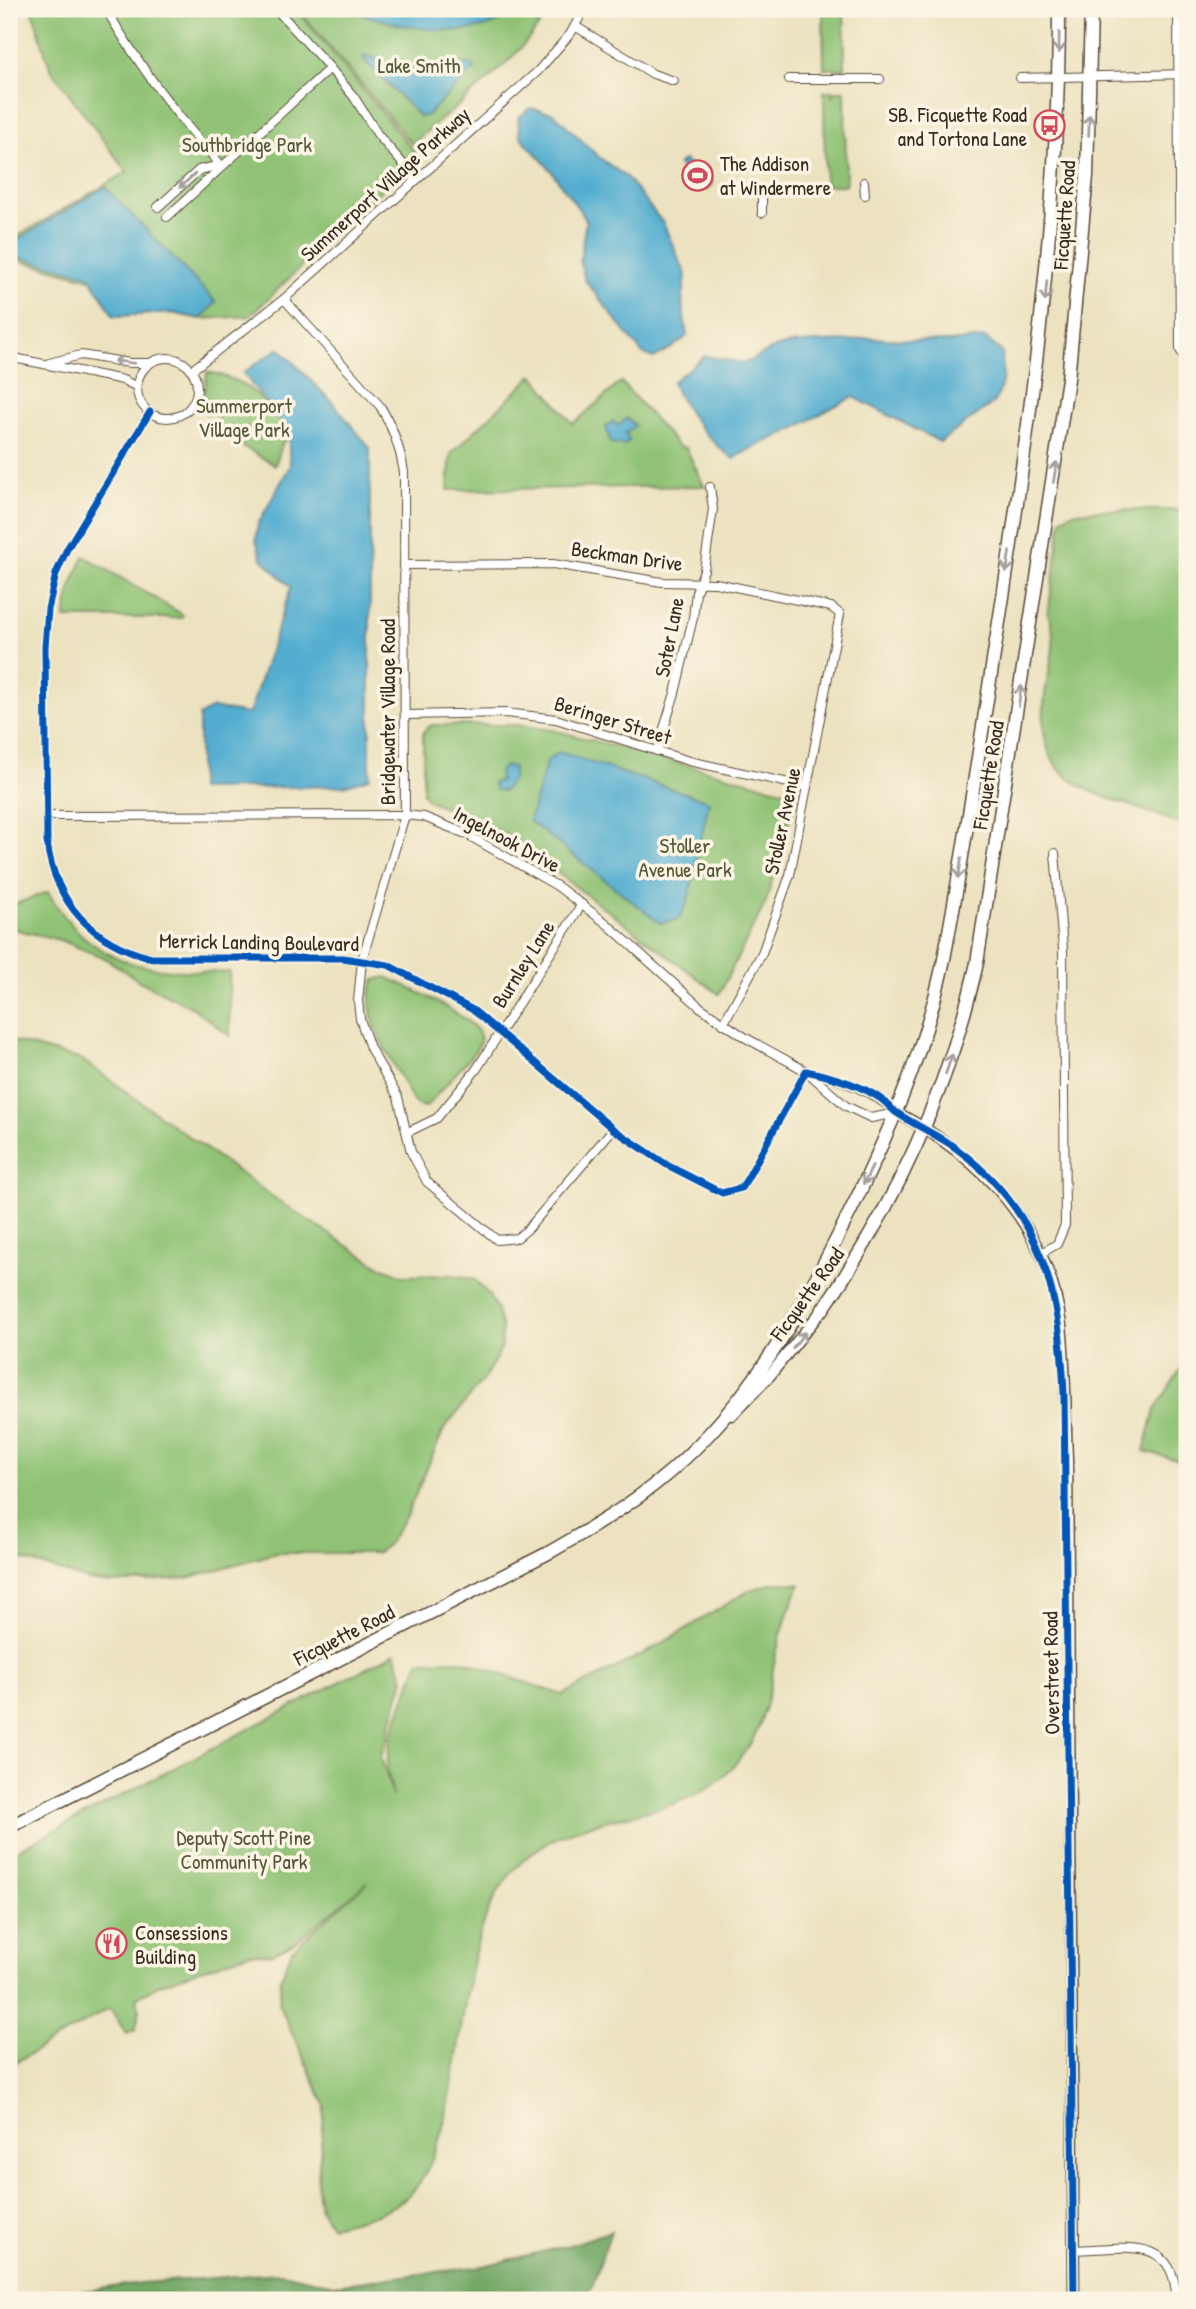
<svg xmlns="http://www.w3.org/2000/svg" width="1196" height="2309" font-family="'Patrick Hand',sans-serif">
<rect width="100%" height="100%" fill="#fcf5e5"/>
<filter id="ink" filterUnits="userSpaceOnUse"><feTurbulence type="fractalNoise" baseFrequency=".0143" numOctaves="2"/><feDisplacementMap in="SourceGraphic" scale="14" xChannelSelector="R" yChannelSelector="G"/><feConvolveMatrix kernelMatrix="1 2 1 2 8 2 1 2 1" color-interpolation-filters="sRGB"/></filter>
<filter id="wash" filterUnits="userSpaceOnUse"><feTurbulence type="fractalNoise" baseFrequency=".00686" numOctaves="4" result="noise"/><feDisplacementMap in="SourceGraphic" scale="28" xChannelSelector="R" yChannelSelector="G"/><feGaussianBlur stdDeviation="1.57" result="paint"/><feColorMatrix in="noise" values="0 0 0 0 0 0 0 0 0 0 0 0 0 0 0 0 0 1.4 0 .05"/><feComposite in="paint" operator="in"/></filter>
<g filter="url(#wash)">
<rect width="100%" height="100%" fill="#ece2c0"/>
<g fill="#8fc274" stroke="#657649" stroke-width="2">
<polygon points="32,9 296,9 417,155 250,316 201,319 172,313 114,316 91,279 9,258 9,241 127,172 50,68"/>
<path d="M 298,9 L 548,9 C 531,51 449,112 412,144 Z"/>
<polygon points="823,9 844,9 845,69 824,69"/>
<polygon points="824,91 831,91 833,97 834,91 845,91 846,185 825,185"/>
<path d="M 207,372 C 249,380 262,397 287,431 L 275,465 L 221,434 L 216,414 L 206,414 L 203,403 Z"/>
<polygon points="533,375 573,424 621,382 679,447 686,448 704,486 448,490 451,454"/>
<path d="M 1102,510 L 1187,510 L 1187,827 C 1175,824 1165,817 1152,813 C 1078,788 1032,781 1046,688 C 1050,664 1059,638 1048,614 L 1062,518 L 1074,512 Z"/>
<polygon points="84,556 183,615 181,618 65,618 71,587"/>
<polygon points="433,725 516,725 553,730 797,794 766,902 719,994 507,835 428,800 423,793 423,734 426,728"/>
<path d="M 48,892 C 93,969 148,972 229,972 L 230,1036 L 193,1008 L 139,981 L 105,958 L 60,940 L 9,928 L 9,906 Z"/>
<path d="M 386,977 C 404,985 471,1016 479,1033 C 483,1041 478,1046 474,1053 L 426,1107 L 417,1105 L 412,1099 C 398,1068 355,1013 375,980 Z"/>
<polygon points="9,1040 82,1060 280,1202 379,1266 403,1276 451,1275 474,1279 489,1295 497,1310 502,1330 501,1349 486,1376 444,1429 407,1514 388,1544 377,1553 276,1553 187,1578 111,1583 88,1580 9,1555"/>
<polygon points="1187,1359 1187,1463 1144,1451 1155,1410"/>
<path d="M 774,1583 L 800,1584 C 790,1606 781,1631 776,1654 C 769,1686 766,1723 746,1750 C 739,1759 731,1771 722,1778 C 657,1831 559,1802 503,1884 C 460,1946 464,2065 439,2140 C 432,2160 425,2180 409,2195 C 387,2214 359,2220 331,2226 L 320,2209 L 317,2188 L 325,2105 L 279,2004 L 281,1978 L 292,1950 L 368,1882 L 294,1943 L 272,1954 L 249,1953 L 158,1985 L 136,1998 L 140,2010 L 135,2030 L 126,2033 L 110,2008 L 9,2066 L 9,1854 L 395,1653 L 404,1679 L 381,1757 L 393,1797 L 387,1768 L 390,1738 L 419,1661 L 461,1660 L 562,1695 L 651,1650 L 750,1590 Z"/>
</g>
<polygon fill="#73a866" stroke="#576942" stroke-width="2" points="611,2231 592,2287 581,2300 21,2300 141,2283 282,2273 334,2285 483,2266 570,2245"/>
<g fill="#52add0" stroke="#466c77" stroke-width="2">
<path d="M 350,9 L 516,9 C 508,13 501,20 493,24 C 455,39 386,25 350,9 Z"/>
<polygon points="365,55 408,70 470,64 476,68 427,115 420,117 364,60 363,57"/>
<path d="M 530,108 L 553,113 L 600,158 L 626,177 L 663,223 L 686,275 L 682,303 L 687,336 C 678,344 664,353 653,358 L 642,353 L 585,280 L 580,262 L 586,219 L 549,168 L 520,136 L 518,118 Z"/>
<polygon points="684,160 693,168 702,165 710,172 706,176 713,183 706,190 699,184 690,187 683,180 688,174 678,165"/>
<polygon points="105,187 216,302 201,319 172,313 114,316 89,275 9,255 12,243"/>
<path d="M 867,338 L 950,342 L 985,338 L 1002,352 L 1003,377 L 999,393 L 993,403 L 940,442 L 854,397 C 834,405 818,416 799,426 C 778,438 753,445 734,459 C 709,442 684,410 672,382 L 705,356 L 745,363 C 759,358 769,348 785,345 C 812,339 840,345 867,338 Z"/>
<polygon points="279,348 334,404 370,448 370,778 344,786 199,789 199,716 212,708 249,714 291,587 262,559 256,540 258,524 290,466 288,430 243,373"/>
<polygon points="627,418 635,426 625,434 630,440 623,446 620,443 617,445 611,443 606,427 613,421 618,426"/>
<polygon points="559,752 709,801 688,901 679,919 660,923 529,821 547,761"/>
<polygon points="506,766 513,767 513,778 504,791 495,790 493,783 500,780 499,771"/>
</g>
</g>
<g filter="url(#ink)">
<g fill="none" stroke-linecap="round" stroke-linejoin="round">
<defs>
<g id="minor">
<path d="M 106,9 C 139,66 176,116 221,165"/>
<polyline points="276,9 330,68 354,97 378,135 416,179"/>
<polyline points="1178,9 1180,350 1187,362"/>
<polyline points="575,26 653,74 674,81"/>
<polyline points="1020,78 1187,74"/>
<polyline points="789,79 880,79"/>
<polyline points="864,182 865,195"/>
<polyline points="158,207 199,170 221,165"/>
<polyline points="762,213 762,195"/>
<polyline points="167,217 330,68"/>
<path d="M 284,299 L 380,406 C 393,427 400,447 404,472 L 405,815 L 362,960 L 358,1001 L 360,1019 L 370,1048 L 398,1097 L 411,1152 L 427,1182 L 497,1240 L 517,1238 L 528,1229 L 613,1129"/>
<polyline points="9,357 123,380 137,387"/>
<circle cx="167" cy="388" r="30"/>
<polyline points="49,363 81,355 130,363 150,363"/>
<polyline points="192,370 284,299 538,71 571,33 584,9"/>
<path d="M 150,412 L 67,549 L 56,574 L 48,609 L 45,647 L 47,843 C 56,904 92,942 151,958 L 343,958 L 388,965 L 473,1010 L 613,1129 L 667,1165 L 722,1193 L 741,1188 L 747,1179 L 806,1071"/>
<polyline points="404,565 553,564 662,582 716,583 831,607 840,614 790,875 762,953 723,1024"/>
<polyline points="405,715 506,713 556,719 689,761 807,787"/>
<polyline points="657,751 675,693 693,618 696,592 704,570 713,509 710,487"/>
<polyline points="46,816 405,815 424,817 466,834 557,886 606,923 700,1007 746,1038 806,1071 846,1106 871,1118 897,1113"/>
<path d="M 806,1071 C 839,1078 872,1091 897,1113"/>
<polyline points="408,1132 437,1118 476,1070 582,904"/>
<polyline points="1040,1254 1057,1244 1065,1225 1063,949 1055,853"/>
<path d="M 1074,2250 C 1122,2249 1176,2233 1176,2300"/>
</g>
<g id="tertiary">
<path d="M 897,1113 C 982,1157 1048,1227 1061,1325 C 1066,1369 1065,1415 1067,1459 L 1074,2300"/>
<polyline points="732,1415 771,1374 823,1309"/>
</g>
<g id="secondary">
<path d="M 823,1309 C 896,1204 949,1088 977,963 L 1068,379 L 1087,176 L 1091,9"/>
<path d="M 9,1827 L 550,1552 C 597,1525 646,1496 685,1458 C 756,1392 803,1307 845,1222 C 887,1138 923,1056 943,964 C 964,855 980,744 997,635 C 1030,426 1059,220 1059,9"/>
</g>
</defs>
<use href="#minor" stroke="#564636" stroke-width="10"/>
<use href="#tertiary" stroke="#564636" stroke-width="13"/>
<use href="#secondary" stroke="#564636" stroke-width="15"/>
<use href="#minor" stroke="#fff" stroke-width="8"/>
<use href="#tertiary" stroke="#fff" stroke-width="10"/>
<use href="#secondary" stroke="#fff" stroke-width="12"/>
<defs>
<path id="cycleway" d="M 150,412 L 67,549 L 56,574 L 48,609 L 45,647 L 47,843 C 56,904 92,942 151,958 L 343,958 L 388,965 L 473,1010 L 613,1129 L 667,1165 L 722,1193 L 741,1188 L 747,1179 L 806,1071 C 830,1076 861,1085 881,1099 C 887,1103 891,1109 897,1113 C 916,1126 938,1135 957,1149 C 1043,1213 1060,1293 1064,1394 L 1074,2300"/>
</defs>
<use href="#cycleway" stroke="#fcf5e5" stroke-width="11"/>
<use href="#cycleway" stroke="#0057b8" stroke-width="7"/>
</g>
<defs><path id="oneway-shaft" d="M-6 0H5M1.5-3L5.5 0L1.5 3" fill="none" stroke-width="1.6" stroke-linecap="round" stroke-linejoin="round" transform="scale(1.75)"/></defs>
<g stroke="#a79f9a">
<use href="#oneway-shaft" transform="translate(1059 43) rotate(91)"/>
<use href="#oneway-shaft" transform="translate(1089 125) rotate(-88)"/>
<use href="#oneway-shaft" transform="translate(187 181) rotate(138)"/>
<use href="#oneway-shaft" transform="translate(1046 291) rotate(95)"/>
<use href="#oneway-shaft" transform="translate(124 362) rotate(-172)"/>
<use href="#oneway-shaft" transform="translate(1055 472) rotate(-81)"/>
<use href="#oneway-shaft" transform="translate(1008 562) rotate(99)"/>
<use href="#oneway-shaft" transform="translate(1020 696) rotate(-81)"/>
<use href="#oneway-shaft" transform="translate(960 868) rotate(99)"/>
<use href="#oneway-shaft" transform="translate(949 1064) rotate(-71)"/>
<use href="#oneway-shaft" transform="translate(868 1175) rotate(116)"/>
<use href="#oneway-shaft" transform="translate(799 1340) rotate(-51)"/>
</g>
</g>
<defs>
<symbol id="bus-ring" viewBox="-11 -11 22 22"><circle r="9.5" fill="#fcf5e5" stroke="#d1495b" stroke-width="1.5"/><path d="M-5-6H5V4H4V6H2V4H-2V6H-4V4H-5ZM-3.5-4V0h7V-4ZM-3.5 1.2v1.5H-2V1.2ZM2 1.2v1.5H3.5V1.2Z" fill="#d1495b"/></symbol>
<symbol id="stadium-ring" viewBox="-11 -11 22 22"><circle r="9.5" fill="#fcf5e5" stroke="#d1495b" stroke-width="1.5"/><path d="M0-5a6.5 5 0 1 0 0 10a6.5 5 0 1 0 0-10ZM-3.5-1.8h7v3.6h-7Z" fill="#d1495b"/></symbol>
<symbol id="restaurant-ring" viewBox="-11 -11 22 22"><circle r="9.5" fill="#fcf5e5" stroke="#d1495b" stroke-width="1.5"/><path d="M-5-6h1v4h1v-4h1v4h1v-4h1v5L-1.5 .5V6h-2V.5L-5-1ZM5-6V6H3V1.5H1.5Q1.5-4 5-6Z" fill="#d1495b"/></symbol>
</defs>
<g fill-rule="evenodd">
<use href="#bus-ring" x="1032" y="108" width="35" height="35"/>
<use href="#stadium-ring" x="680" y="158" width="35" height="35"/>
<use href="#restaurant-ring" x="94" y="1926" width="35" height="35"/>
</g>
<g text-anchor="middle" dominant-baseline="central" stroke-width="7" stroke-linejoin="round" paint-order="stroke">
<g font-size="21" fill="#545838" stroke="#fcf5e5">
<text x="419" y="65">Lake Smith</text>
<text x="247" y="144">Southbridge Park</text>
<text x="244" y="405">Summerport<tspan x="244" dy="24">Village Park</tspan></text>
<text x="685" y="845">Stoller<tspan x="685" dy="24">Avenue Park</tspan></text>
<text x="244" y="1837">Deputy Scott Pine<tspan x="244" dy="24">Community Park</tspan></text>
</g>
<g font-size="21" fill="#3b2a1e" stroke="#fcf5e5" text-anchor="start">
<text x="1027" y="114" text-anchor="end">SB. Ficquette Road<tspan x="1027" dy="24">and Tortona Lane</tspan></text>
<text x="720" y="163">The Addison<tspan x="720" dy="24">at Windermere</tspan></text>
<text x="135" y="1932">Consessions<tspan x="135" dy="24">Building</tspan></text>
</g>
<g font-size="21" fill="#3b2a1e" stroke="#fcf5e5">
<text transform="translate(385 184) rotate(-42)">Summerport Village Parkway</text>
<text transform="translate(1064 215) rotate(-86)">Ficquette Road</text>
<text transform="translate(627 556) rotate(8)">Beckman Drive</text>
<text transform="translate(669 637) rotate(-79)">Soter Lane</text>
<text transform="translate(387 712) rotate(-90)">Bridgewater Village Road</text>
<text transform="translate(613 720) rotate(17)">Beringer Street</text>
<text transform="translate(988 775) rotate(-81)">Ficquette Road</text>
<text transform="translate(782 821) rotate(-78)">Stoller Avenue</text>
<text transform="translate(507 839) rotate(28)">Ingelnook Drive</text>
<text transform="translate(259 942) rotate(1)">Merrick Landing Boulevard</text>
<text transform="translate(523 964) rotate(-58)">Burnley Lane</text>
<text transform="translate(807 1294) rotate(-54)">Ficquette Road</text>
<text transform="translate(344 1635) rotate(-27)">Ficquette Road</text>
<text transform="translate(1051 1673) rotate(-91)">Overstreet Road</text>
</g>
</g>
<rect width="1196" height="2309" fill="none" stroke="#fcf5e5" stroke-width="35"/>
</svg>
